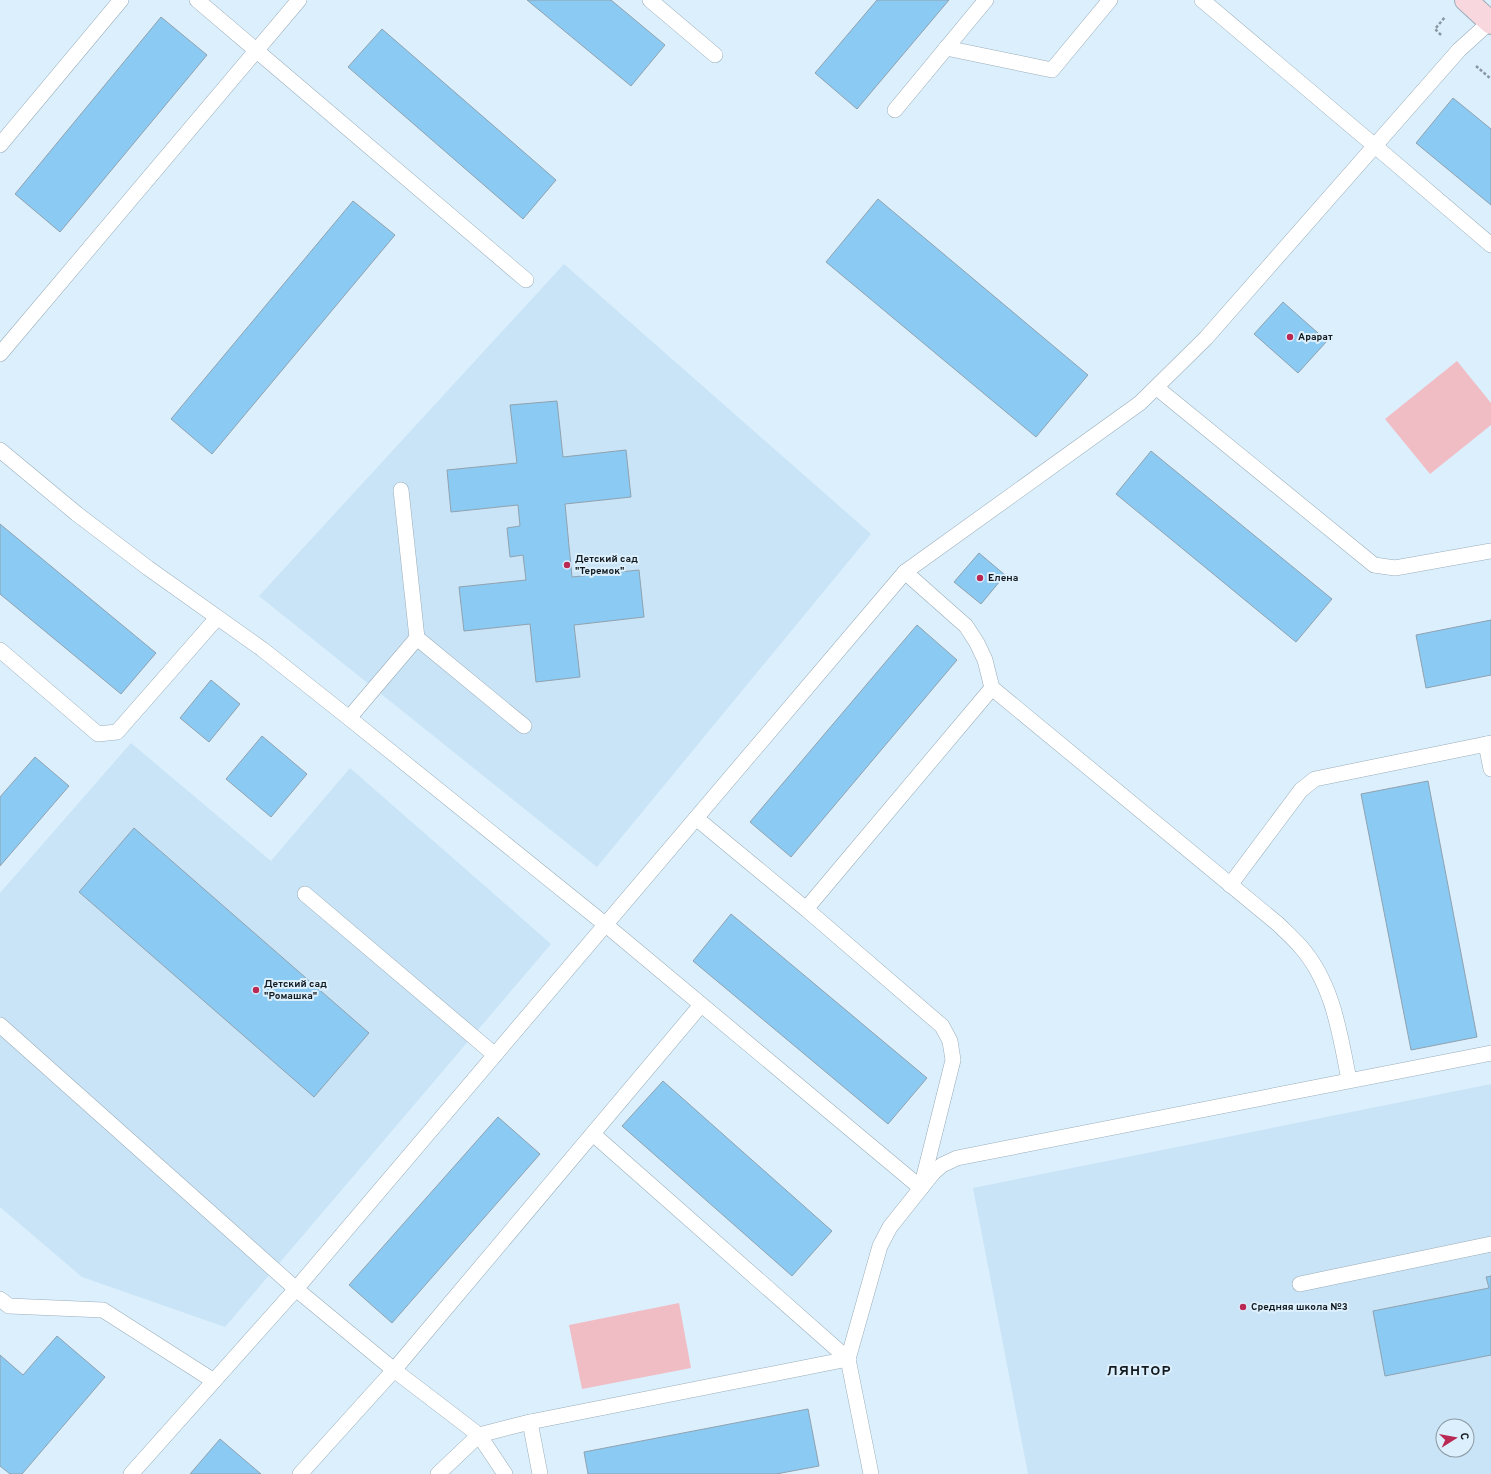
<svg xmlns="http://www.w3.org/2000/svg" width="1491" height="1474" font-family="Overpass,sans-serif">
<rect width="100%" height="100%" fill="#dceffd"/>
<g fill="#c9e4f6" fill-rule="evenodd">
<polygon points="564,264 871,534 597,867 259,596"/>
<polygon points="131,743 271,861 350,768 551,944 225,1327 82,1277 0,1207 0,893"/>
<path d="M 1491,1084 L 1491,1474 L 1028,1474 L 973,1188 ZM 1443,1426 L 1467,1426 L 1467,1450 L 1443,1450 Z"/>
</g>
<g fill="#f1bdc4">
<polygon points="1457,361 1491,403 1491,425 1430,474 1385,419"/>
<polygon points="679,1303 691,1368 582,1389 569,1325"/>
</g>
<g fill="#8acaf3" stroke="#90a2af">
<polygon points="527,0 611,0 665,45 631,86"/>
<polygon points="877,0 949,0 857,109 815,73"/>
<polygon points="161,17 207,55 60,232 15,194"/>
<polygon points="382,29 556,180 523,219 348,67"/>
<polygon points="1453,98 1491,129 1491,205 1416,143"/>
<polygon points="878,199 1088,375 1036,437 826,262"/>
<polygon points="353,201 395,235 212,454 171,419"/>
<polygon points="1283,302 1327,341 1298,373 1254,334"/>
<polygon points="557,401 563,457 626,450 631,497 565,504 572,577 639,570 644,617 574,625 580,677 536,682 530,624 464,631 459,587 526,580 523,555 510,557 507,528 520,526 518,505 451,512 447,470 517,463 510,405"/>
<polygon points="1151,451 1332,599 1296,642 1116,494"/>
<polygon points="0,524 156,653 121,694 0,594"/>
<polygon points="979,553 1005,575 981,604 954,582"/>
<polygon points="1491,620 1491,675 1426,688 1416,635"/>
<polygon points="917,625 957,660 791,857 750,822"/>
<polygon points="211,680 240,704 209,742 180,718"/>
<polygon points="262,736 307,774 271,817 226,779"/>
<polygon points="35,757 69,786 0,866 0,797"/>
<polygon points="1428,781 1477,1037 1411,1050 1361,794"/>
<polygon points="134,828 369,1033 314,1097 79,892"/>
<polygon points="731,914 927,1078 888,1124 693,961"/>
<polygon points="663,1081 832,1231 792,1276 622,1126"/>
<polygon points="498,1117 540,1154 392,1323 349,1285"/>
<polygon points="1491,1276 1491,1355 1385,1376 1373,1311 1489,1288 1486,1277"/>
<polygon points="57,1336 105,1377 22,1474 10,1474 0,1466 0,1355 23,1375"/>
<polygon points="808,1409 819,1466 776,1474 588,1474 584,1452"/>
<polygon points="220,1439 261,1474 190,1474"/>
</g>
<g fill="none" stroke-linecap="round" stroke-linejoin="round">
<defs>
<g id="service">
<polyline points="197,0 526,280"/>
<polyline points="650,0 715,55"/>
<polyline points="1202,0 1375,146 1491,245"/>
<polyline points="946,48 1052,70 1110,0"/>
<polyline points="895,110 986,0"/>
<polyline points="0,145 121,0"/>
<polyline points="0,354 299,0"/>
<polyline points="1157,388 1374,565 1395,568 1491,551"/>
<polyline points="0,450 77,514 148,568 262,649 349,718 606,925 921,1188 953,1060 950,1041 942,1026 806,909"/>
<polyline points="905,572 966,626 977,643 985,660 992,688"/>
<polyline points="417,638 524,726"/>
<polyline points="0,650 98,734 117,732 217,618"/>
<polyline points="349,718 417,638 401,490"/>
<polyline points="1486,744 1491,769"/>
<path d="M 696,818 L 806,909 L 992,688 L 1278,924 C 1285,931 1293,938 1300,946 C 1333,983 1340,1034 1349,1080"/>
<polyline points="1230,885 1301,790 1315,779 1491,743"/>
<polyline points="305,894 495,1055"/>
<polyline points="0,1025 296,1289 394,1370 479,1435 505,1474"/>
<polyline points="593,1134 848,1359"/>
<polyline points="1300,1284 1491,1244"/>
<polyline points="0,1299 9,1306 103,1310 214,1381"/>
<polyline points="530,1422 540,1474"/>
<polyline points="131,1474 296,1289 905,572 1140,403 1206,338 1459,50 1491,21"/>
<polyline points="300,1474 394,1370 701,1005"/>
<polyline points="438,1474 479,1435 530,1422 848,1359"/>
<polyline points="871,1474 848,1359 880,1246 890,1227 933,1173 942,1165 957,1158 1491,1053"/>
</g>
<polyline id="secondary" points="1466,0 1491,23"/>
</defs>
<use href="#service" stroke="#9aadb9" stroke-width="16"/>
<use href="#secondary" stroke="#9aadb9" stroke-width="24"/>
<g stroke="#8a98a3" stroke-width="2.5" stroke-dasharray="3 2" stroke-linecap="butt">
<polyline points="1441,35 1435,29 1445,17"/>
<polyline points="1476,66 1491,79"/>
</g>
<use href="#service" stroke="#fff" stroke-width="15"/>
<use href="#secondary" stroke="#f9d7de" stroke-width="22"/>
</g>
<g fill="#b92954" stroke="#dceffd" stroke-width="1.5">
<circle cx="1290" cy="337" r="4"/>
<circle cx="567" cy="565" r="4"/>
<circle cx="980" cy="578" r="4"/>
<circle cx="256" cy="990" r="4"/>
<circle cx="1243" cy="1307" r="4"/>
</g>
<g text-anchor="middle" dominant-baseline="central" stroke-width="4" stroke-linejoin="round" paint-order="stroke">
<g font-size="10" font-weight="bold" fill="#131a1f" stroke="#dceffd" text-anchor="start">
<text x="1298" y="337">Арарат</text>
<text x="575" y="559">Детский сад<tspan x="575" dy="12">"Теремок"</tspan></text>
<text x="988" y="578">Елена</text>
<text x="264" y="984">Детский сад<tspan x="264" dy="12">"Ромашка"</tspan></text>
<text x="1251" y="1307">Средняя школа №3</text>
</g>
<g font-size="14" font-weight="bold" letter-spacing="1" fill="#131a1f" stroke="#dceffd">
<text x="1139" y="1371">ЛЯНТОР</text>
</g>
</g>
<g transform="translate(1455 1438) rotate(79)"><circle r="19" fill="#dceffd" stroke="#8c9aa4"/>
<path d="M0-3L7 15L0 10L-7 15Z" fill="#b92954"/>
<text y="-6" font-size="11" font-weight="bold" text-anchor="middle" fill="#131a1f">С</text>
</g>
</svg>
